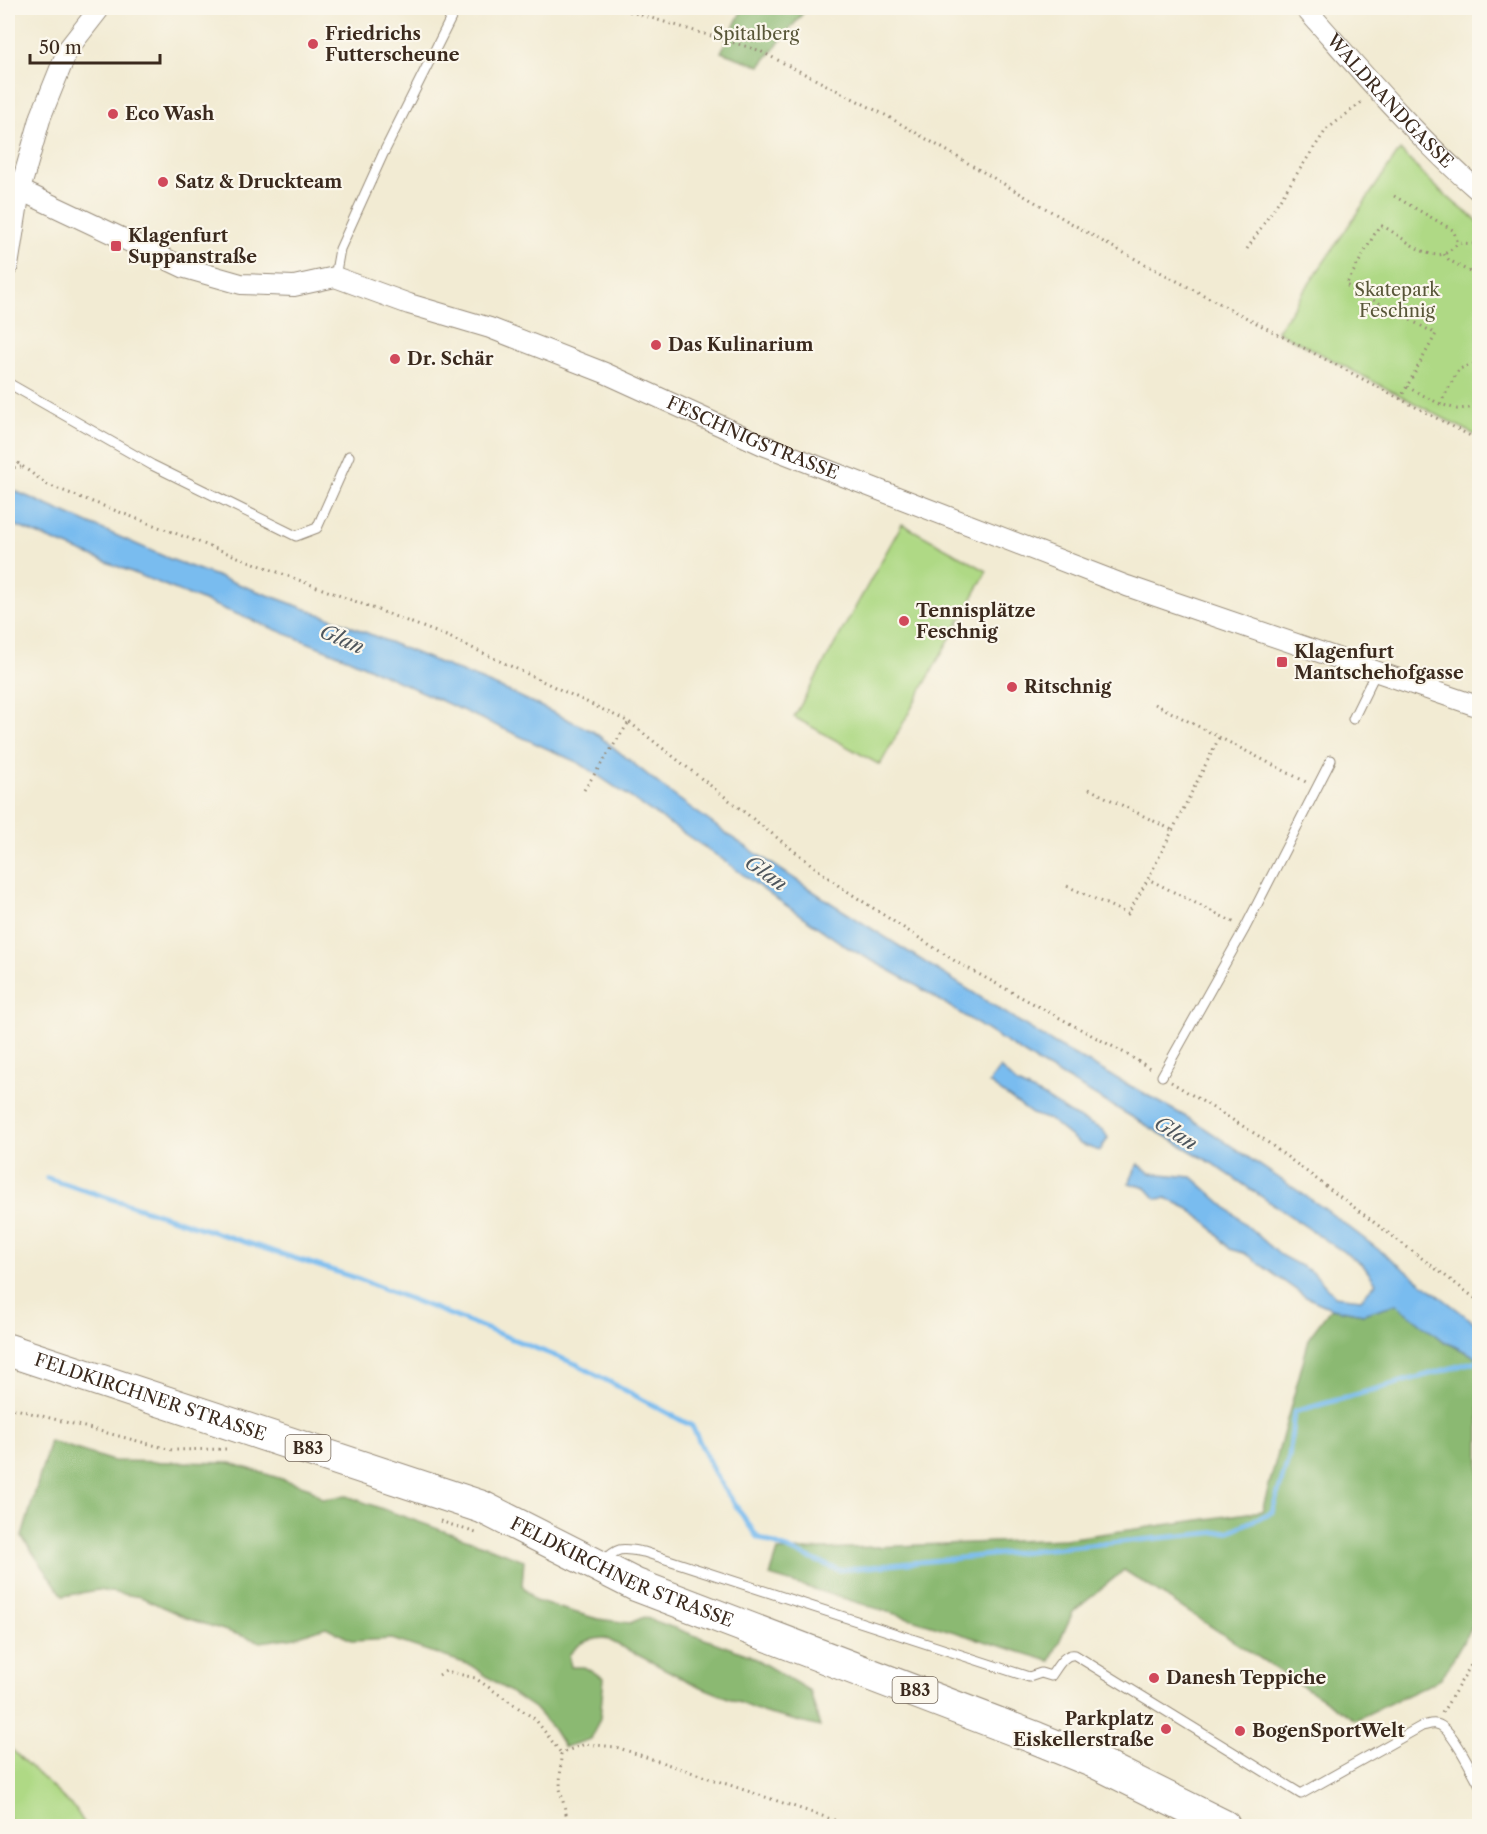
<svg xmlns="http://www.w3.org/2000/svg" width="1487" height="1834" font-family="'Libre Caslon Text',serif">
<rect width="100%" height="100%" fill="#fbf7ec"/>
<filter id="ink" filterUnits="userSpaceOnUse"><feTurbulence type="fractalNoise" baseFrequency=".0167" numOctaves="2"/><feDisplacementMap in="SourceGraphic" scale="12" xChannelSelector="R" yChannelSelector="G"/><feConvolveMatrix kernelMatrix="1 2 1 2 8 2 1 2 1" color-interpolation-filters="sRGB"/></filter>
<filter id="wash" filterUnits="userSpaceOnUse"><feTurbulence type="fractalNoise" baseFrequency=".008" numOctaves="4" result="noise"/><feDisplacementMap in="SourceGraphic" scale="24" xChannelSelector="R" yChannelSelector="G"/><feGaussianBlur stdDeviation="1.35" result="paint"/><feColorMatrix in="noise" values="0 0 0 0 0 0 0 0 0 0 0 0 0 0 0 0 0 1.4 0 .05"/><feComposite in="paint" operator="in"/></filter>
<g filter="url(#wash)">
<rect width="100%" height="100%" fill="#f2ebd3"/>
<g fill="#afd985" stroke="#758252" stroke-width="1.5">
<path d="M 1400,150 C 1424,177 1450,201 1479,222 L 1479,437 L 1277,331 Z"/>
<polygon points="902,524 987,571 880,765 794,717"/>
<polygon points="8,1746 76,1810 86,1826 8,1826"/>
</g>
<g fill="#8bb972" stroke="#637248" stroke-width="1.5">
<polygon points="743,8 807,8 760,66 721,52"/>
<polygon points="1396,1303 1443,1341 1479,1358 1479,1614 1441,1679 1355,1720 1124,1570 1073,1612 1050,1661 770,1576 778,1551 1065,1539 1262,1511 1310,1336 1331,1308 1363,1314"/>
<path d="M 50,1441 L 113,1461 L 231,1463 L 310,1488 L 322,1499 L 347,1496 L 524,1560 L 522,1585 L 535,1601 L 598,1619 L 630,1623 L 644,1617 L 749,1655 L 810,1691 L 820,1727 L 765,1713 L 694,1684 L 605,1638 C 587,1639 580,1642 569,1655 L 571,1667 L 584,1667 L 604,1678 L 600,1718 L 591,1739 L 564,1747 L 552,1728 L 534,1708 L 470,1665 L 392,1639 L 353,1641 L 326,1627 L 296,1637 L 261,1642 L 189,1619 L 141,1597 L 98,1590 L 63,1596 L 22,1537 Z"/>
</g>
<g fill="#79bcef" stroke="#5a7386" stroke-width="1.5">
<polygon points="8,488 170,559 333,619 510,692 594,732 669,792 734,839 831,903 1053,1043 1197,1123 1325,1209 1479,1326 1479,1358 1443,1341 1396,1304 1363,1314 1331,1308 1306,1297 1244,1253 1230,1249 1209,1225 1189,1209 1166,1198 1156,1199 1146,1188 1129,1183 1138,1164 1150,1173 1192,1177 1280,1255 1314,1273 1334,1296 1361,1299 1376,1283 1363,1265 1210,1162 1037,1062 911,982 847,947 765,891 722,859 579,763 349,659 14,525 8,521"/>
<polygon points="1000,1068 1017,1084 1043,1096 1072,1115 1103,1130 1108,1138 1100,1151 1080,1144 1050,1120 1032,1114 989,1083"/>
</g>
<g fill="none" stroke-linecap="round" stroke-linejoin="round">
<polyline stroke="#79bcef" stroke-width="5" points="47,1178 359,1279 576,1364 692,1426 716,1476 757,1537 839,1570 1230,1531 1272,1512 1289,1457 1294,1412 1480,1360"/>
</g>
</g>
<g filter="url(#ink)">
<g fill="none" stroke-linecap="round" stroke-linejoin="round">
<defs>
<g id="lane">
<polyline points="335,277 340,249 383,154 456,8"/>
<polyline points="8,383 152,465 296,536 317,528 349,456"/>
<polyline points="1353,719 1376,672"/>
<polyline points="1162,1076 1245,928 1331,760"/>
<path d="M 602,1563 C 618,1546 622,1548 644,1552 L 1029,1677 L 1041,1673 L 1051,1676 C 1057,1668 1064,1653 1075,1655 L 1301,1794 L 1422,1726 C 1427,1725 1432,1723 1436,1724 C 1451,1725 1472,1772 1480,1785"/>
</g>
<g id="street">
<path id="s1" d="M 1305,8 C 1361,71 1415,136 1480,192"/>
<path id="s2" d="M 20,190 L 185,268 L 241,284 L 294,286 L 335,277 L 409,304 L 490,328 L 605,373 L 763,445 L 1127,586 L 1480,707"/>
<polyline points="8,266 20,190 41,116 68,49 100,8"/>
</g>
<g id="primary">
<path id="s3" d="M 8,1350 L 482,1507 L 636,1585 L 1036,1738 L 1097,1763 L 1224,1826"/>
</g>
</defs>
<use href="#lane" stroke="#968a78" stroke-width="11"/>
<use href="#street" stroke="#968a78" stroke-width="22"/>
<use href="#primary" stroke="#968a78" stroke-width="34"/>
<g stroke="#968a78" stroke-width="3" stroke-dasharray="1.5 4.5" stroke-linecap="butt">
<polyline points="618,8 758,50 887,116 1107,244 1480,441"/>
<polyline points="1394,196 1453,230 1458,243 1480,244"/>
<polyline points="1247,249 1326,130 1363,101"/>
<polyline points="1444,254 1449,260 1480,278"/>
<polyline points="1407,387 1440,404 1457,409 1480,407"/>
<path d="M 1400,399 L 1436,334 L 1346,285 L 1378,228 L 1382,226 C 1399,233 1424,260 1443,254 C 1448,253 1454,247 1458,243"/>
<polyline points="1440,404 1459,369 1474,364 1480,358"/>
<polyline points="8,456 48,485 449,637 629,722 839,886 958,963 1121,1051 1153,1070"/>
<polyline points="8,468 21,467"/>
<polyline points="1155,704 1306,782"/>
<polyline points="1219,738 1148,879 1235,923"/>
<polyline points="1089,789 1174,831"/>
<polyline points="584,790 629,722"/>
<polyline points="1067,886 1128,914 1148,879"/>
<polyline points="1171,1082 1262,1138 1480,1302"/>
<polyline points="8,1407 172,1450 227,1449"/>
<polyline points="440,1521 479,1534"/>
<polyline points="439,1675 446,1671 475,1678 535,1719 561,1753"/>
<polyline points="1442,1713 1480,1650"/>
<polyline points="569,1826 560,1789 561,1753 585,1744 616,1747 852,1826"/>
</g>
<use href="#lane" stroke="#fff" stroke-width="9"/>
<use href="#street" stroke="#fff" stroke-width="20"/>
<use href="#primary" stroke="#fff" stroke-width="32"/>
</g>
</g>
<g fill="#d1495b" stroke="#fbf7ec" stroke-width="2">
<circle cx="313" cy="44" r="6"/>
<circle cx="113" cy="114" r="6"/>
<circle cx="163" cy="182" r="6"/>
<rect x="110" y="240" width="12" height="12" rx="3"/>
<circle cx="656" cy="345" r="6"/>
<circle cx="395" cy="359" r="6"/>
<circle cx="904" cy="621" r="6"/>
<rect x="1276" y="656" width="12" height="12" rx="3"/>
<circle cx="1012" cy="687" r="6"/>
<circle cx="1154" cy="1678" r="6"/>
<circle cx="1166" cy="1729" r="6"/>
<circle cx="1240" cy="1731" r="6"/>
</g>
<g text-anchor="middle" dominant-baseline="central" stroke-width="4.5" stroke-linejoin="round" paint-order="stroke">
<g fill="#fbf7ec" stroke="#75685c" stroke-width="1.5">
<rect x="285.5" y="1435" width="45" height="26" rx="4.5"/>
<rect x="892.5" y="1677" width="45" height="26" rx="4.5"/>
</g>
<g font-size="16" font-weight="bold" fill="#3b2a1e">
<text x="308" y="1448">B83</text>
<text x="915" y="1690">B83</text>
</g>
<g font-size="18" font-weight="bold" fill="#3b2a1e" stroke="#fbf7ec" text-anchor="start">
<text x="325" y="34">Friedrichs<tspan x="325" dy="21">Futterscheune</tspan></text>
<text x="125" y="114">Eco Wash</text>
<text x="175" y="182">Satz &amp; Druckteam</text>
<text x="128" y="236">Klagenfurt<tspan x="128" dy="21">Suppanstraße</tspan></text>
<text x="668" y="345">Das Kulinarium</text>
<text x="407" y="359">Dr. Schär</text>
<text x="916" y="611">Tennisplätze<tspan x="916" dy="21">Feschnig</tspan></text>
<text x="1294" y="652">Klagenfurt<tspan x="1294" dy="21">Mantschehofgasse</tspan></text>
<text x="1024" y="687">Ritschnig</text>
<text x="1166" y="1678">Danesh Teppiche</text>
<text x="1154" y="1719" text-anchor="end">Parkplatz<tspan x="1154" dy="21">Eiskellerstraße</tspan></text>
<text x="1252" y="1731">BogenSportWelt</text>
</g>
<g font-size="18" fill="#585638" stroke="#fbf7ec">
<text x="756" y="34">Spitalberg</text>
<text x="1397" y="290">Skatepark<tspan x="1397" dy="21">Feschnig</tspan></text>
</g>
<g font-size="18" fill="#3b2a1e" stroke="#fbf7ec">
<text stroke="none"><textPath href="#s1" startOffset="126">WALDRANDGASSE</textPath></text>
<text stroke="none"><textPath href="#s2" startOffset="784">FESCHNIGSTRASSE</textPath></text>
<text stroke="none"><textPath href="#s3" startOffset="150">FELDKIRCHNER STRASSE</textPath></text>
<text stroke="none"><textPath href="#s3" startOffset="654">FELDKIRCHNER STRASSE</textPath></text>
</g>
<g font-size="20" font-style="italic" fill="#4e565d" stroke="#fbf7ec">
<text transform="translate(342 639) rotate(23)">Glan</text>
<text transform="translate(766 873) rotate(35)">Glan</text>
<text transform="translate(1176 1133) rotate(32)">Glan</text>
</g>
</g>
<rect width="1487" height="1834" fill="none" stroke="#fbf7ec" stroke-width="30"/>
<path d="M30 54v9h130v-9" fill="none" stroke="#3b2a1e" stroke-width="3"/>
<text x="39" y="54" font-size="18" fill="#3b2a1e" stroke="#fbf7ec" stroke-width="4.5" paint-order="stroke">50 m</text>
</svg>
